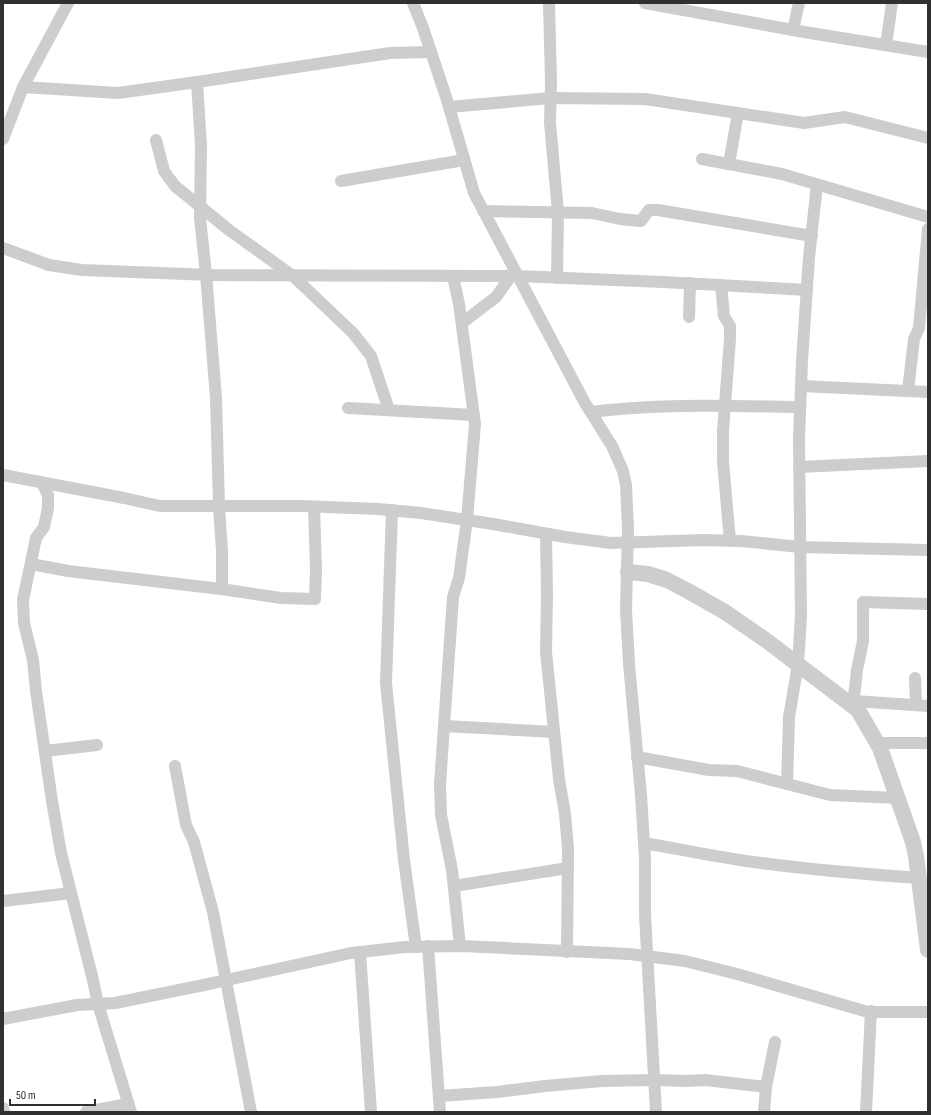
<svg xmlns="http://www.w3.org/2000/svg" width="931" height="1115" font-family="'Sofia Sans Condensed',sans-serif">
<rect width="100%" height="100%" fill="#fff"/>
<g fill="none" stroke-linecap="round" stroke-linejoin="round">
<g stroke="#cdcdcd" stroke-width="12">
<polyline points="413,3 423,28 447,100 474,193 585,403 612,446 623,471 626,485 628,528 626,610 629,664 641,795 645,859 645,915 656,1112"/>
<polyline points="549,3 551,82 550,123 558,212 557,278"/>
<polyline points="645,3 804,32 928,52"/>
<polyline points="793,30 799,3"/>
<polyline points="886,45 892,3"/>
<polyline points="197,82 201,145 200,218 206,274 216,398 219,506 222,551 222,589"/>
<polyline points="23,87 118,93 197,82 390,53 431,52"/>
<polyline points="449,107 551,98 645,99 804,123 845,117 928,138"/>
<polyline points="3,139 23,87 68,3"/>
<polyline points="156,140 164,171 175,186 229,230 293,276 353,333 371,356 389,410"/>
<polyline points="702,159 782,174 928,217"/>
<polyline points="729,164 738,113"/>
<polyline points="341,181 464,160"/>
<polyline points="483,211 592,213 620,219 641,221 649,210 658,210 812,236"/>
<polyline points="3,248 49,265 82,270 211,275 517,276 663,282 807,290"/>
<polyline points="453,276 459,304 475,424 467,520 459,578 453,597 440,784 441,815 452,870 460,946"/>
<polyline points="721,285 724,316 730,326 730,339 723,431 723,462 730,541"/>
<polyline points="689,317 690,283"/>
<polyline points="462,323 496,297 511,276"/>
<polyline points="801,386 928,392"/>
<polyline points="908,391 914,339 919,328 928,229"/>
<polyline points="348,408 474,415"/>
<path d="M 591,412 C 660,403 731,406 800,407"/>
<polyline points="799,467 928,461"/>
<polyline points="3,475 124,498 160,506 302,506 378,509 421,513 493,524 565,537 611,543 704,540 741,541 800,547 928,550"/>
<polyline points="42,483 48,495 48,508 44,527 36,538 23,600 24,623 33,660 36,691 52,801 61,853 93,980 98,1004 131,1112"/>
<polyline points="392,510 386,683 404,860 416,947"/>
<polyline points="546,534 547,595 546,652 559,779 565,814 568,848 567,952"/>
<polyline points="31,564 68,571 221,589 281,598 315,599 316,570 314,507"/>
<polyline points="915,678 916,705"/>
<polyline points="854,701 928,706"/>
<polyline points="853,706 857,670 863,641 863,602 928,604"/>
<polyline points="444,726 554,732"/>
<polyline points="878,743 928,743"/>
<polyline points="45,751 97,745"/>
<polyline points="637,757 709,770 737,771 830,795 898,798"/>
<polyline points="175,766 186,825 194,842 213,912 251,1112"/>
<polyline points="787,784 789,717 798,664 801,616 799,438 802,361 809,257 817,185"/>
<path d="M 644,843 C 678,849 712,856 746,861 C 803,869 861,874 919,878"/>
<polyline points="454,886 568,868"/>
<polyline points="3,901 71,893"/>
<polyline points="428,946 440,1112"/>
<polyline points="360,952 371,1112"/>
<polyline points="3,1019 77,1005 115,1003 204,985 351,953 405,947 462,946 630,954 685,961 737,974 868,1012 928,1012"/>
<polyline points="439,1096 497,1092 545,1086 602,1081 654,1080 685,1081 705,1080 766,1087"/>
<polyline points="3,1108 4,1112"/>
<polyline points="86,1112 128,1104"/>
<polyline points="764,1112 766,1087 775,1042"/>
<polyline points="866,1112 871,1011"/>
</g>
<polyline stroke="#cdcdcd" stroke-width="16" points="628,572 648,574 667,580 688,591 725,612 767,641 858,710 880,748 913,842 916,856 928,950"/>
</g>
<rect width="931" height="1115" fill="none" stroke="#303030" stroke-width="8"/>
<path d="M10 1099v6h85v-6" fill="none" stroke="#303030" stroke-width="2"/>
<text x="16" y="1099" font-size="12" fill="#303030" stroke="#ffffff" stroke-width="3" paint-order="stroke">50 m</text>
</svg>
